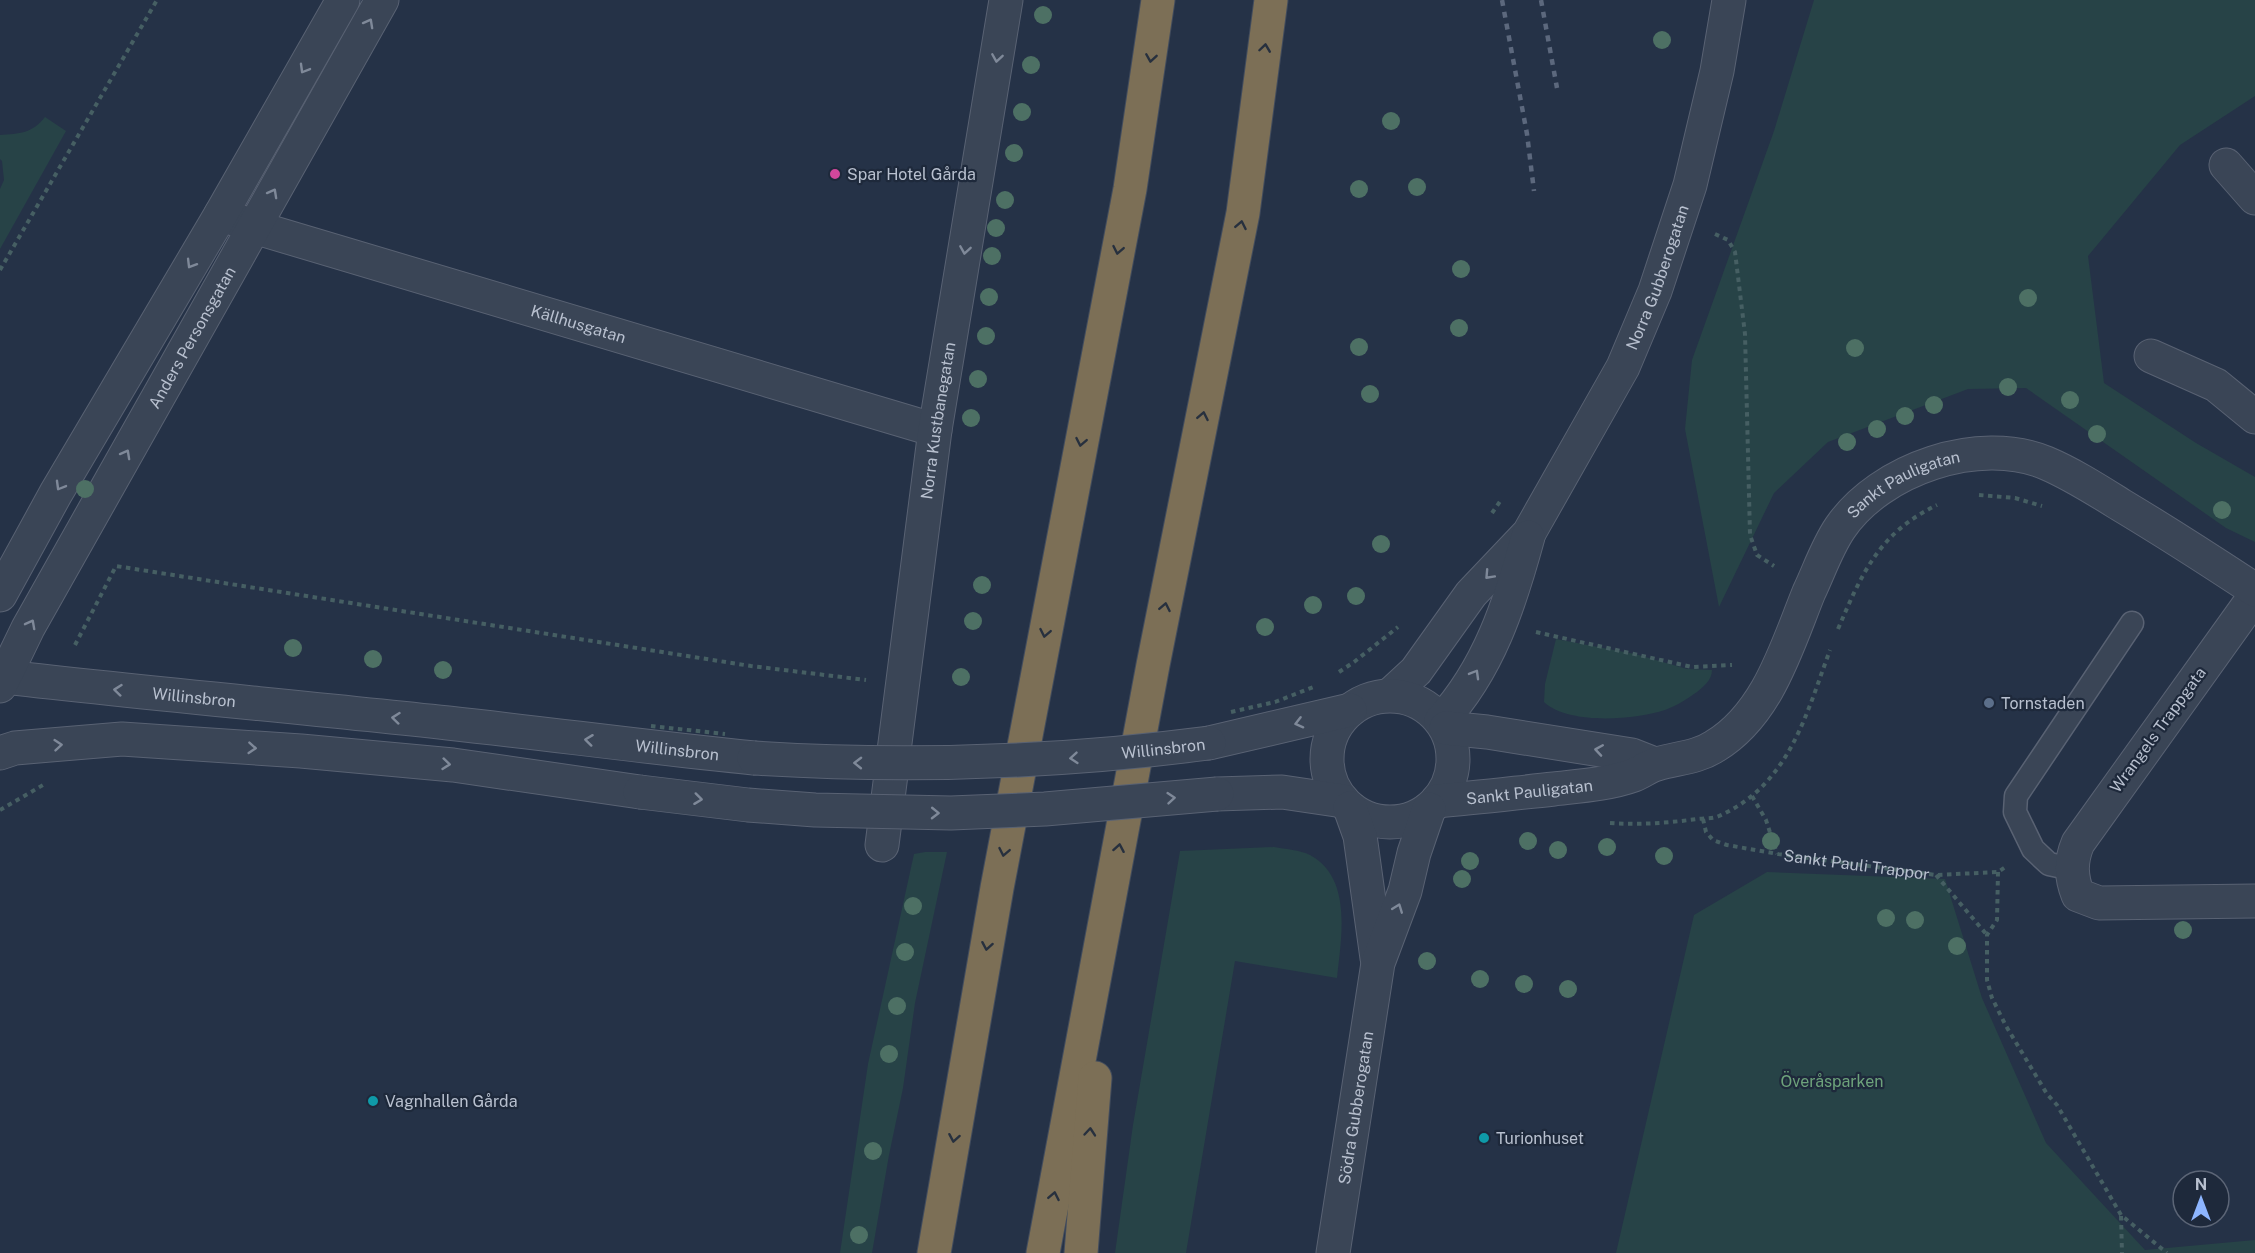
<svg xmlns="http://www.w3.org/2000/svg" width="2255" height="1253" font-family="'Public Sans',sans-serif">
<rect width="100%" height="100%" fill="#253247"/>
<g fill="#274347">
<polygon points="1814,0 2255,0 2255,96 2180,145 2088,256 2104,383 2196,443 2255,477 2255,542 2226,528 2026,388 1968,389 1828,442 1774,493 1719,607 1685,429 1692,360 1774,131"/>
<path d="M 45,117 L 66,131 L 0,249 L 0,189 L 4,180 L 2,161 L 0,159 L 0,135 C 19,134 33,133 45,117 Z"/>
<path d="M 1556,639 L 1635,654 L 1687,669 L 1712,670 C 1712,680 1704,686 1697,692 C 1687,699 1676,706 1665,710 C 1634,720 1569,725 1544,702 L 1545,684 Z"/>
<path d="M 1274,847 C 1285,849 1300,850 1310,855 C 1353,878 1341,939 1337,978 L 1235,961 L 1186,1253 L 1115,1253 L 1133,1125 L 1180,851 Z"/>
<polygon points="925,852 947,852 915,1003 903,1088 889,1155 872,1253 840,1253 868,1064 914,854"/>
<polygon points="1767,872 1945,879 1982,998 2046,1143 2145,1250 2255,1240 2255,1253 1616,1253 1694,915"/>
</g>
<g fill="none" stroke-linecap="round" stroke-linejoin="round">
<defs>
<polyline id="lane" points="2072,869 2049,864 2033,849 2015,812 2016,796 2132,623"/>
<g id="street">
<polyline points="2226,165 2255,198"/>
<path id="s2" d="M 221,214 L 254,227 L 935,430"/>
<polyline points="2151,356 2216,385 2255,417"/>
<polyline points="0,595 56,493 221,214 343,0"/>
<path d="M 2255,596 L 2078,843 C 2070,862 2071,877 2078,895 L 2099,903 L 2255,901"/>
<path id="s3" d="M 0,674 L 5,677 C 153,694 300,707 448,723 C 550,734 652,748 754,758"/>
<path id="s4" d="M 0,686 L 28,628 L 382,0"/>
<path id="s5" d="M 1390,695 L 1416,671 L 1471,594 L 1529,533 L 1623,367 L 1655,291 L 1690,185 L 1717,71 L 1729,0"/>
<circle cx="1390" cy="759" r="63"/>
<path d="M 1441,721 C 1489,669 1510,603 1528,537"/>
<polyline points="1446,728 1487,732 1632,755 1655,764"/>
<polyline points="1209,743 1350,710"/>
<polyline points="0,753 15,748 122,739 301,751 453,765 640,792"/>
<polyline points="1217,794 1282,792 1343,801"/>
<path id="s6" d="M 1437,801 C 1476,798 1515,793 1554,789 C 1580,786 1609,784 1634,775 C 1642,772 1649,766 1657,764 C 1676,758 1697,758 1715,746 C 1768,714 1787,646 1809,592 C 1819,571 1827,547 1840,528 C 1880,469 1979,435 2046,463 C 2072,474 2097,490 2121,505 C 2166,532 2211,561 2255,590"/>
<polyline points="1350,808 1360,836 1377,958"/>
<path id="s7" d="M 882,845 L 935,430 L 1006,0"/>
<path id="s8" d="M 1333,1253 L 1378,963 L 1405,891 L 1414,853 L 1429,809"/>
</g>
<g id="highway">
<polyline points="934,1253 997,888 1130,189 1158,0"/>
<polyline points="1043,1253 1153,665 1243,213 1271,0"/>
<polyline points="1081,1253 1095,1078"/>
</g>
</defs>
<use href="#lane" stroke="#596273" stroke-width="25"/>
<use href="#street" stroke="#596273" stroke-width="35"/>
<use href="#highway" stroke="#424c5d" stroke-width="35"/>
<g stroke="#465f63" stroke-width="4" stroke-dasharray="4.5 4.5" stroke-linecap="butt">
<polyline points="1715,234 1728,240 1735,252 1745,334 1750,535 1757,555 1774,566"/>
<polyline points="0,270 157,0"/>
<polyline points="1979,495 2015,498 2042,506"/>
<polyline points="1492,513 1501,500"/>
<path d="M 1838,629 C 1862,573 1879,533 1937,505"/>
<polyline points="1536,632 1692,667 1732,665"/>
<polyline points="75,645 116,566 751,666 866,680"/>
<polyline points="1339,672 1354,662 1398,627"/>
<polyline points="1752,796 1766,820 1777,854"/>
<polyline points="0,810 43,785"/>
<path id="s1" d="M 1703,819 L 1706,832 L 1713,840 L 1727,845 L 1778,854 L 1936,875 L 1998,872 L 2007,866"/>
<path d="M 1610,823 C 1639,825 1668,823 1697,819 C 1704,818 1713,819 1719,816 C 1789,785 1806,715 1830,650"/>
<polyline points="1998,872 1997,920 1987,935 1987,980 1992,998 2006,1026 2047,1094 2057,1105 2121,1215 2167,1253"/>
<polyline points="1936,875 1987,935"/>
<polyline points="2121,1216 2122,1253"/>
</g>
<use href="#lane" stroke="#3a4556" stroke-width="22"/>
<use href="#street" stroke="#3a4556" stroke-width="33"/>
<use href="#highway" stroke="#7c6f56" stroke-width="33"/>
<g stroke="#5c687d" stroke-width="4.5" stroke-dasharray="6 6" stroke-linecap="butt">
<polyline points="1502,0 1527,134 1534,191"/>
<polyline points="1541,0 1557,88"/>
</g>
<defs>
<g id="street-bridge">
<path id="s9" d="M 754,758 C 910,768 1055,763 1209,743"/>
<polyline points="640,792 748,805 815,810 951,813 1045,809 1217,794"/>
</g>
</defs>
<use href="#street-bridge" stroke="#596273" stroke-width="35" stroke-linecap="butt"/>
<g stroke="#465f63" stroke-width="4" stroke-dasharray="4.5 4.5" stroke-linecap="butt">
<polyline points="1231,712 1275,702 1316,686"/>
<polyline points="651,726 725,734"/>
</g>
<use href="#street-bridge" stroke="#3a4556" stroke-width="33"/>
</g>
<g fill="#4d7064">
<circle cx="1043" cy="15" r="9"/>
<circle cx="1662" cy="40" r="9"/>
<circle cx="1031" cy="65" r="9"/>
<circle cx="1022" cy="112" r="9"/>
<circle cx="1391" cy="121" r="9"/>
<circle cx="1014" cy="153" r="9"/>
<circle cx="1417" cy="187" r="9"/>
<circle cx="1359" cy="189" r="9"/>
<circle cx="1005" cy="200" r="9"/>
<circle cx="996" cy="228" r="9"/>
<circle cx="992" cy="256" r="9"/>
<circle cx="1461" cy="269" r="9"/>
<circle cx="989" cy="297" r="9"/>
<circle cx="2028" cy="298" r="9"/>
<circle cx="1459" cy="328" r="9"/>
<circle cx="986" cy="336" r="9"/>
<circle cx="1359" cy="347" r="9"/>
<circle cx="1855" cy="348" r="9"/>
<circle cx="978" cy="379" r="9"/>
<circle cx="2008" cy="387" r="9"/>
<circle cx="1370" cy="394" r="9"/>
<circle cx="2070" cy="400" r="9"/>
<circle cx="1934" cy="405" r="9"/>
<circle cx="1905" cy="416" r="9"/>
<circle cx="971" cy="418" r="9"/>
<circle cx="1877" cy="429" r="9"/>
<circle cx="2097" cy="434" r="9"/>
<circle cx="1847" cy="442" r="9"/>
<circle cx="85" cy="489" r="9"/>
<circle cx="2222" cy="510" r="9"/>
<circle cx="1381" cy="544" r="9"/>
<circle cx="982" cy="585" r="9"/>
<circle cx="1356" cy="596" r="9"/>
<circle cx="1313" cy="605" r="9"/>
<circle cx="973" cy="621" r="9"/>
<circle cx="1265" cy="627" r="9"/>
<circle cx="293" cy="648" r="9"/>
<circle cx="373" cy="659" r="9"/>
<circle cx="443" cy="670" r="9"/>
<circle cx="961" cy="677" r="9"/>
<circle cx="1528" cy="841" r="9"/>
<circle cx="1771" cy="841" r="9"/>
<circle cx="1607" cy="847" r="9"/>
<circle cx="1558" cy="850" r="9"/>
<circle cx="1664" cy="856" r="9"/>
<circle cx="1470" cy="861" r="9"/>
<circle cx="1462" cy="879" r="9"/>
<circle cx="913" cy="906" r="9"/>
<circle cx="1886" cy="918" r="9"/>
<circle cx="1915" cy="920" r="9"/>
<circle cx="2183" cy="930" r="9"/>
<circle cx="1957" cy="946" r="9"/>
<circle cx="905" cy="952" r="9"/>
<circle cx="1427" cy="961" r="9"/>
<circle cx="1480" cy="979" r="9"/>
<circle cx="1524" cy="984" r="9"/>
<circle cx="1568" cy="989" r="9"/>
<circle cx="897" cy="1006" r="9"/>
<circle cx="889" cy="1054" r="9"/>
<circle cx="873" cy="1151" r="9"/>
<circle cx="859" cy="1235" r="9"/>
</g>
<defs><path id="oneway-chevron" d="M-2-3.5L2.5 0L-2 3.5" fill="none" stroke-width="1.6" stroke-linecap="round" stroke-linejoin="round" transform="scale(1.5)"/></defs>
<g stroke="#7f8999">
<use href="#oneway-chevron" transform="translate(369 23) rotate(-61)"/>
<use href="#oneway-chevron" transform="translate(997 58) rotate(99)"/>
<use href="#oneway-chevron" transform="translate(304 69) rotate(120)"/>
<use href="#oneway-chevron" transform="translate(273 193) rotate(-61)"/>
<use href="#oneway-chevron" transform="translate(965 250) rotate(99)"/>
<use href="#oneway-chevron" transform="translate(191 264) rotate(121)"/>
<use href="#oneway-chevron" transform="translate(126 454) rotate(-61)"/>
<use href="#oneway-chevron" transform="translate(60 486) rotate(120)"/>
<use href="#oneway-chevron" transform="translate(1489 575) rotate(133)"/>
<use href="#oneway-chevron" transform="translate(31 624) rotate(-62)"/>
<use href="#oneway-chevron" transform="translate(1475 674) rotate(-60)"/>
<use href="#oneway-chevron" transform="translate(118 690) rotate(-174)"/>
<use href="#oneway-chevron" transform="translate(396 718) rotate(-174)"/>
<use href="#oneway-chevron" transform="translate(1299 723) rotate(166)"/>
<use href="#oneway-chevron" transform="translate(589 740) rotate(-173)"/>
<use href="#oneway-chevron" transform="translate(58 745) rotate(-5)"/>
<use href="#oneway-chevron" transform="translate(252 748) rotate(4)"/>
<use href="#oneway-chevron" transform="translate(1599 750) rotate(-171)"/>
<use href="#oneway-chevron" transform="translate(1074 758) rotate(175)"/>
<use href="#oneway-chevron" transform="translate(858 763) rotate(-179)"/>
<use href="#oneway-chevron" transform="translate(446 764) rotate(6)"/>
<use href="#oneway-chevron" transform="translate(1171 798) rotate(-5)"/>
<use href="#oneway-chevron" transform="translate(698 799) rotate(7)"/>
<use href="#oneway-chevron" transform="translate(935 813) rotate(1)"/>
<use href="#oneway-chevron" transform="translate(1398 908) rotate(-69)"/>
</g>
<g stroke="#27303e">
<use href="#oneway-chevron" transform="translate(1265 48) rotate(-82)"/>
<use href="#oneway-chevron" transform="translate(1151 58) rotate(99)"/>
<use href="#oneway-chevron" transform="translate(1241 225) rotate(-79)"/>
<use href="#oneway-chevron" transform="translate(1118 250) rotate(101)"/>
<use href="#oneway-chevron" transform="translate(1203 416) rotate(-79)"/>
<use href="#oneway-chevron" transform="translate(1081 442) rotate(101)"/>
<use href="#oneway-chevron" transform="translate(1165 607) rotate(-79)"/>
<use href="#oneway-chevron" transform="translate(1045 633) rotate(101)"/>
<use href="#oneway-chevron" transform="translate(1119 848) rotate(-80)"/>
<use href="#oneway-chevron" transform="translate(1004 852) rotate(101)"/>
<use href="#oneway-chevron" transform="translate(987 946) rotate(100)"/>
<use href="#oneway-chevron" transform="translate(1090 1132) rotate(-85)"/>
<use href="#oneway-chevron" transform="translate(954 1138) rotate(100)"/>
<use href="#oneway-chevron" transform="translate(1054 1196) rotate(-79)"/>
</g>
<circle fill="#d1479c" stroke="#1e293b" stroke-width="2" cx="835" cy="174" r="6"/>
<circle fill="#5c6f8a" stroke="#1e293b" stroke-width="2" cx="1989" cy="703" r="6"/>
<g fill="#0f9aa8" stroke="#1e293b" stroke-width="2">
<circle cx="373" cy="1101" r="6"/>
<circle cx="1484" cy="1138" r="6"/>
</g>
<g text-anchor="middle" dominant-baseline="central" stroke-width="4.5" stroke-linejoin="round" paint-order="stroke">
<g font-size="16" fill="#b8c0cf" stroke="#1e293b" text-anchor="start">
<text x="847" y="174">Spar Hotel Gårda</text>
<text x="2001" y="703">Tornstaden</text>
<text x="385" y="1101">Vagnhallen Gårda</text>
<text x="1496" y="1138">Turionhuset</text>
</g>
<g font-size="16" fill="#b8c0cf" stroke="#1e293b">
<text stroke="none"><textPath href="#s5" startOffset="501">Norra Gubberogatan</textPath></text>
<text stroke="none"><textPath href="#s2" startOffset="374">Källhusgatan</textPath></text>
<text stroke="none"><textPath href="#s4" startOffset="398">Anders Personsgatan</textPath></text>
<text stroke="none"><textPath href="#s7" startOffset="428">Norra Kustbanegatan</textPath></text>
<text stroke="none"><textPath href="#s6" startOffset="620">Sankt Pauligatan</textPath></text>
<text stroke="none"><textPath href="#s3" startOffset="196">Willinsbron</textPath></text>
<text transform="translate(2158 730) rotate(-54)">Wrangels Trappgata</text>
<text stroke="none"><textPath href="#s9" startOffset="410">Willinsbron</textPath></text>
<text stroke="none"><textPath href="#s3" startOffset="682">Willinsbron</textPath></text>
<text stroke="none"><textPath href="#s6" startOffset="93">Sankt Pauligatan</textPath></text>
<text stroke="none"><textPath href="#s1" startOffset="170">Sankt Pauli Trappor</textPath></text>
<text stroke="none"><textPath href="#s8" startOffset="147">Södra Gubberogatan</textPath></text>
</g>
<g font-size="16" fill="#6da27b" stroke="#1e293b">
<text x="1832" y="1081">Överåsparken</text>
</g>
</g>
<g transform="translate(2201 1199)"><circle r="28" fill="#1e293b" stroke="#5c6576" stroke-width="1.5"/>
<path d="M0-4.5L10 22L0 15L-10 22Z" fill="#8db5ff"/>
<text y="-9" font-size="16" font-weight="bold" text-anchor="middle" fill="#b8c0cf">N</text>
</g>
</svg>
